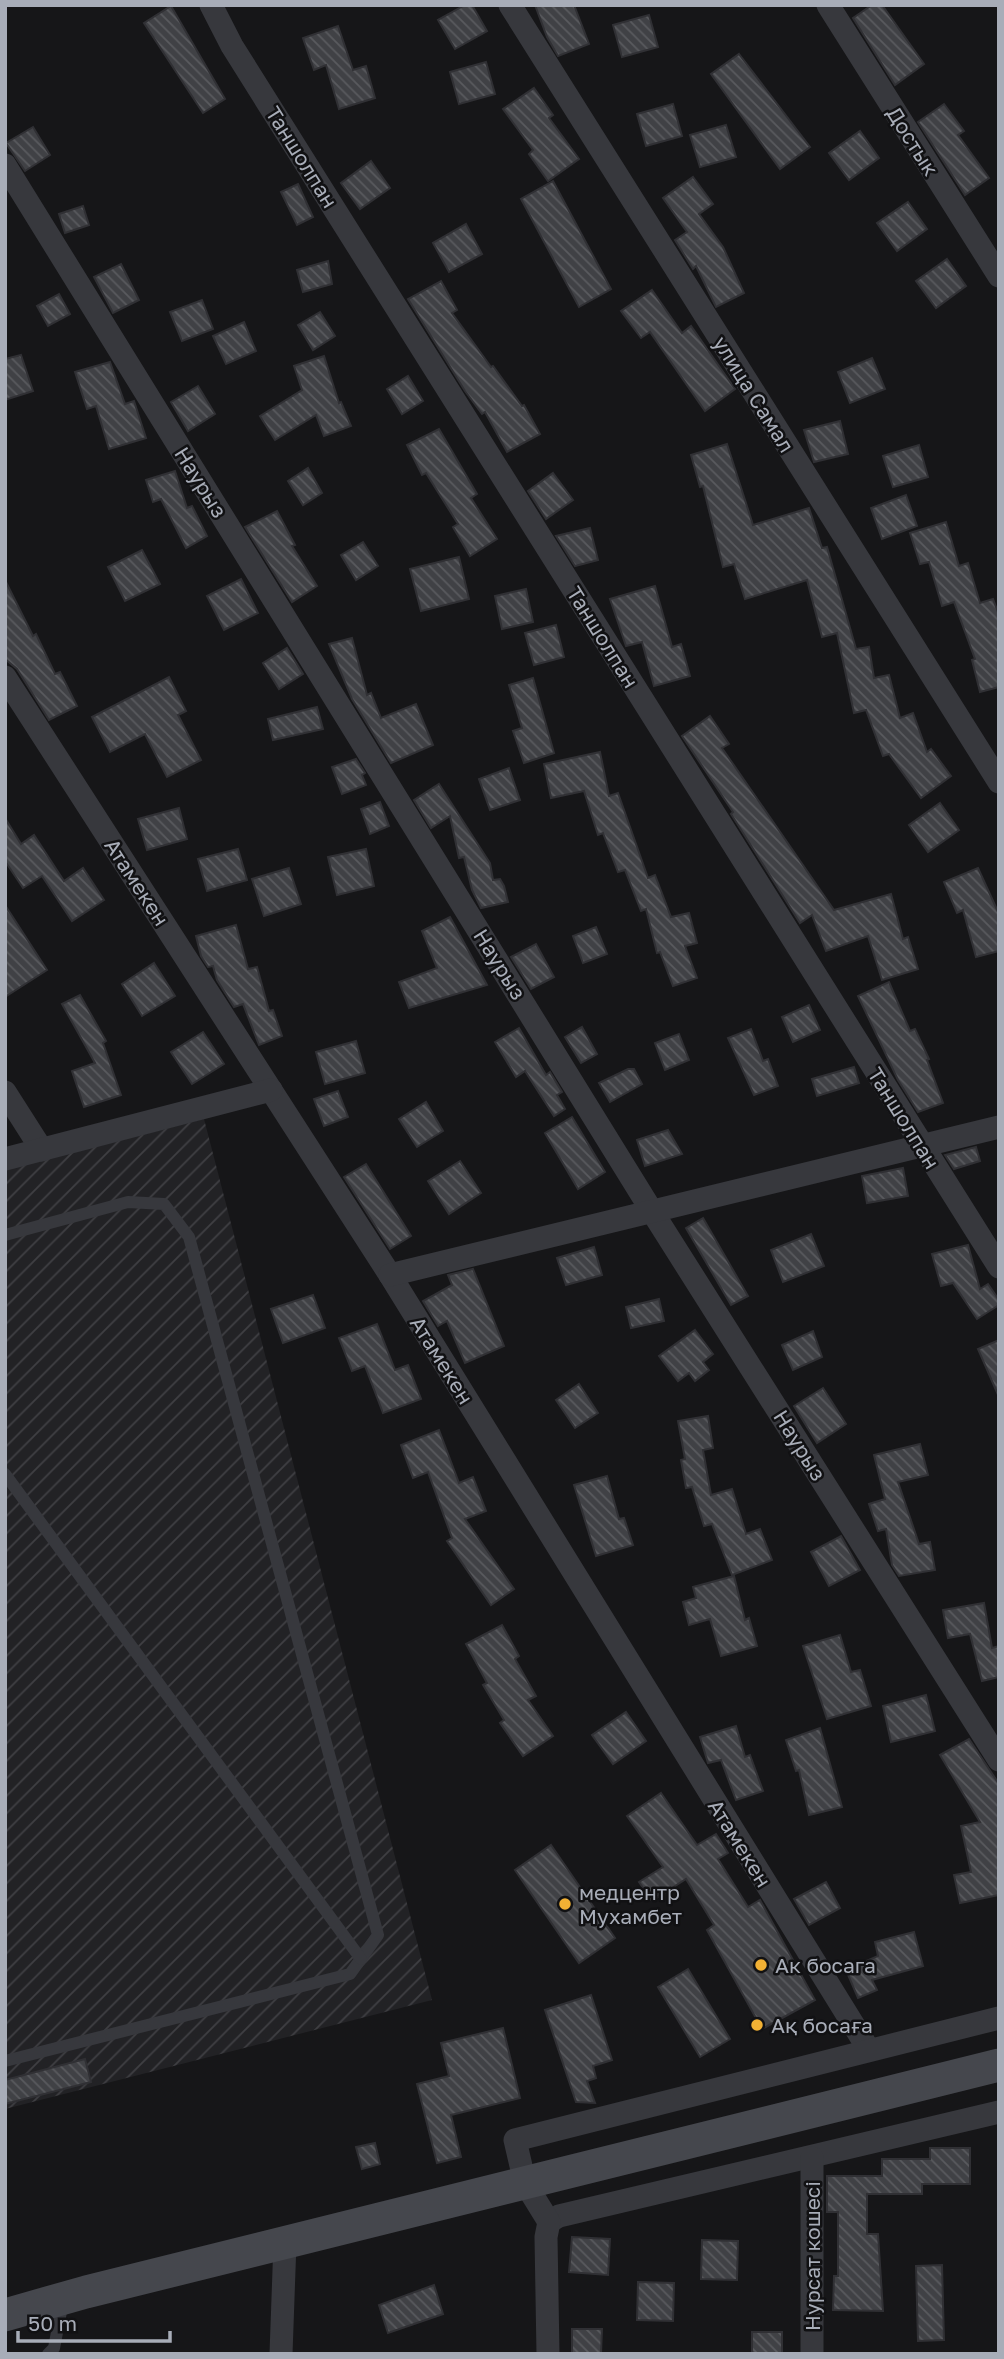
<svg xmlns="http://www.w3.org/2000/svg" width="1004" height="2359" font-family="'Golos Text',sans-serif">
<defs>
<pattern id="industrial-furrows" width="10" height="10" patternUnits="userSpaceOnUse" patternTransform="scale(1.75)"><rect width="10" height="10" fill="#222225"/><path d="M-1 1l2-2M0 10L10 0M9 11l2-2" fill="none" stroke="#3f3f43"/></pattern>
<pattern id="building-back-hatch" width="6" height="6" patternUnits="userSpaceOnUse" patternTransform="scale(1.75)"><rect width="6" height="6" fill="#404145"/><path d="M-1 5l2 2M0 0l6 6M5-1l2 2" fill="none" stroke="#595a5e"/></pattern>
</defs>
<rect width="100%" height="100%" fill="#161618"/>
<polygon fill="url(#industrial-furrows)" points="204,1119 432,2000 5,2109 5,1170"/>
<g fill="url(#building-back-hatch)" stroke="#303034" stroke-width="2">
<polygon points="465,5 472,5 487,31 455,49 438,20"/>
<polygon points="535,5 574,5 589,44 558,56 547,37"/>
<polygon points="872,5 882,5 924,64 895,85 853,18"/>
<polygon points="171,6 225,99 203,113 144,23"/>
<polygon points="649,15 658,47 622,57 613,25"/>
<polygon points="338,26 353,70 366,66 375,98 339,109 326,65 314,70 303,38"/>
<polygon points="739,54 810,147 780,169 711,74"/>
<polygon points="486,62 495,94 459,104 450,72"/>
<polygon points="534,88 553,115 549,118 579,159 548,181 529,154 533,150 503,109"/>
<polygon points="673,104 682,136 646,146 637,114"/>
<polygon points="944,104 964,131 958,135 989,178 965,195 918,122"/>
<polygon points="726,125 736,157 700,167 690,135"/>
<polygon points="33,127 50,155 25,171 6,143"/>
<polygon points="860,131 879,158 849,180 829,153"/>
<polygon points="371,161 390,188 360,209 341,183"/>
<polygon points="693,177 713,204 699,214 723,247 744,293 716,307 696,266 693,269 675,240 687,232 663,198"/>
<polygon points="553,181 611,289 579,307 521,199"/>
<polygon points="298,184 313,217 297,225 281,192"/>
<polygon points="908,202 927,229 897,251 877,223"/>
<polygon points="83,206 89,225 65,233 59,214"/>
<polygon points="466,224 482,254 449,272 433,243"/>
<polygon points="947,259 966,286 936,308 916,281"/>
<polygon points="328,261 332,284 303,292 297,270"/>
<polygon points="121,264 139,300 113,313 94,277"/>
<polygon points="441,281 457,310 452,313 491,367 493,366 522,406 524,405 540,434 507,452 485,412 482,414 465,391 408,299"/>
<polygon points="652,290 682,333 691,326 735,389 705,411 650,332 641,338 621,311"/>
<polygon points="59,294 70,314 48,326 37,306"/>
<polygon points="202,300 213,329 182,341 170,312"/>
<polygon points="320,312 335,336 313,350 298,325"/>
<polygon points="244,322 256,351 226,364 213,336"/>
<polygon points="21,355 33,391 5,400 5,359"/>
<polygon points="324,356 339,403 341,402 351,426 324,436 316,415 275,440 260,416 302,390 294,366"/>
<polygon points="872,358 885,389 850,403 838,372"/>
<polygon points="110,362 125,404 134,401 146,438 109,449 96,406 87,409 75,372"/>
<polygon points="408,376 423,401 402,414 387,389"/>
<polygon points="198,386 215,414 188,431 171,402"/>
<polygon points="840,421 848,454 814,462 804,430"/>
<polygon points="439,429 477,494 471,498 497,539 470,556 453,527 458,524 426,473 422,475 407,445"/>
<polygon points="727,444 753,525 809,508 822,548 827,547 856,649 869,647 874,678 889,675 900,718 913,713 927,752 931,749 951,776 921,798 889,754 883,756 866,710 854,713 837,633 822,637 807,580 745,599 734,564 723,567 703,486 700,487 691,455"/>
<polygon points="919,445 928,477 893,487 883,456"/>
<polygon points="308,468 322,493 303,505 288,481"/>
<polygon points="175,471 187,508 192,506 207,536 186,548 161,499 153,502 146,480"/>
<polygon points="553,473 573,500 546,519 528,491"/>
<polygon points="906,495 917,526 882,539 871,508"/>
<polygon points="277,511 295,545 292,546 317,586 292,602 245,527"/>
<polygon points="946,522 959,566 968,563 980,603 993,599 999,615 999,687 980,692 972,660 975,659 954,602 942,606 929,562 920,564 910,533"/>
<polygon points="590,528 598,560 575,566 556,536"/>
<polygon points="363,542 378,566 356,580 341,555"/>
<polygon points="142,550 160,584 125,601 108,567"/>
<polygon points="459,557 469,599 421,611 410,569"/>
<polygon points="241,579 258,613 224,630 207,596"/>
<polygon points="5,580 33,636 36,634 55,674 60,672 77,706 49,720 17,669 5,659"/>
<polygon points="655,586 672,647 681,644 690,676 654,686 642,642 626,646 610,599"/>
<polygon points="526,589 533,622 502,629 495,596"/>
<polygon points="556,625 564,657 534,665 525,633"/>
<polygon points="352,638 367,695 371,693 381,718 416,704 433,745 391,763 352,699 329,644"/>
<polygon points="287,648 303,674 279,689 263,663"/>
<polygon points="169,677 186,711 178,715 201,760 167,777 145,734 110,752 92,717"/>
<polygon points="533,678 554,753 524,763 513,731 522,728 509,685"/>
<polygon points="317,707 323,729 273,740 268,719"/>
<polygon points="710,716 729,744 722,748 834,910 891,894 903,939 908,937 918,969 882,980 868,936 826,951 812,915 800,923 731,814 733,812 682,736"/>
<polygon points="600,752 609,796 618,793 648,878 655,875 671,917 689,913 697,943 685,946 697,978 673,986 660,952 657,953 646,909 641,911 625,870 618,872 603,833 598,835 584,791 551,798 544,764"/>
<polygon points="356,759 365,773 362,775 366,785 342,794 332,767"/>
<polygon points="509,768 520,800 490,810 479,779"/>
<polygon points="439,784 490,863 493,880 500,879 504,886 508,902 481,908 472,890 464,857 459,858 450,816 431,828 414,800"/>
<polygon points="380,802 389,826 370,834 361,809"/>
<polygon points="940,803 959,830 928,852 909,825"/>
<polygon points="179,808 187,839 147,850 138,819"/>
<polygon points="5,818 21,844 34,835 64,881 83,868 104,900 72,921 42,876 23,888 5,861"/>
<polygon points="238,849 247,880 207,891 198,859"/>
<polygon points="366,849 374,886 337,895 328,857"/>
<polygon points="289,868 301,904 264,916 252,879"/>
<polygon points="978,868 999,914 999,951 976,957 963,910 957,913 944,882"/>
<polygon points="5,905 47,970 5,997"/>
<polygon points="450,917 487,985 409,1008 399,982 437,968 422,931"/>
<polygon points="236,925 248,969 257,967 269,1011 273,1010 282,1036 259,1045 243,1004 234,1007 217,980 213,966 208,967 201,956 196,936"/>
<polygon points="596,927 607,954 583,963 573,936"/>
<polygon points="536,944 554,977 531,989 511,957"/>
<polygon points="154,963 175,996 142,1016 122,984"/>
<polygon points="889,982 910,1031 915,1029 929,1059 927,1060 943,1103 918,1112 898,1080 858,996"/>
<polygon points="80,995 106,1041 103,1043 121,1095 84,1107 72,1071 95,1063 62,1004"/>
<polygon points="809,1005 820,1030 793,1042 782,1017"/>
<polygon points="582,1027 597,1054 581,1063 565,1037"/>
<polygon points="519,1028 546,1075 550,1072 562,1092 557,1095 565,1109 554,1116 525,1071 516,1077 495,1042"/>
<polygon points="751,1029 763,1061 768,1059 778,1086 754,1095 728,1038"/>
<polygon points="203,1032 224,1064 192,1084 171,1052"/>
<polygon points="679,1034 689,1060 665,1070 655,1043"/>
<polygon points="356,1041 365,1073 325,1084 316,1052"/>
<polygon points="854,1067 859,1083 817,1096 812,1079"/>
<polygon points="628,1069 634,1069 642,1084 610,1102 599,1083"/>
<polygon points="338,1091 348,1117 324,1126 314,1099"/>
<polygon points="426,1102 443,1131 417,1147 399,1119"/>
<polygon points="572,1117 605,1172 578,1189 545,1133"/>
<polygon points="668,1130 682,1154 645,1166 637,1140"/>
<polygon points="976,1147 980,1161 954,1169 945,1155"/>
<polygon points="460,1161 481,1193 449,1214 428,1181"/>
<polygon points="366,1164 411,1236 390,1249 344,1177"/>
<polygon points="903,1168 908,1196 867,1203 862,1176"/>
<polygon points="703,1218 748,1296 731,1305 686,1228"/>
<polygon points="811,1234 824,1266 783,1282 771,1250"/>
<polygon points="968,1245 980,1289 988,1284 999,1300 999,1305 977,1319 953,1283 941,1286 932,1254"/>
<polygon points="594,1247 602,1275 566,1285 557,1258"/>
<polygon points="473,1269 504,1346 465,1363 447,1321 438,1326 423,1301 452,1285 448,1275"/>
<polygon points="313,1295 325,1328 283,1343 271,1309"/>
<polygon points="659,1299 664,1321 631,1328 626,1307"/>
<polygon points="377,1324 395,1370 408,1365 421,1399 383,1413 365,1366 352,1371 339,1338"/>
<polygon points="695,1330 713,1354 703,1362 709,1370 695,1381 689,1373 678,1381 659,1356"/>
<polygon points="813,1331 822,1357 793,1370 782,1345"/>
<polygon points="999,1340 999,1397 978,1349"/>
<polygon points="579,1384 598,1413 575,1428 556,1400"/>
<polygon points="823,1388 846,1424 817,1443 794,1406"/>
<polygon points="708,1416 713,1448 703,1450 711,1495 732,1489 746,1534 760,1529 772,1560 732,1575 712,1524 704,1526 692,1487 686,1488 681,1460 685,1459 678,1421"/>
<polygon points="439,1430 459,1483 473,1477 486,1511 465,1519 514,1589 491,1605 447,1541 452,1538 428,1472 413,1478 401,1445"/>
<polygon points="920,1444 928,1475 898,1482 919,1544 930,1542 935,1570 899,1576 892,1565 886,1529 878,1531 869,1504 885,1499 874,1455"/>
<polygon points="607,1476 619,1519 624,1518 633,1545 596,1556 574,1485"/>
<polygon points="841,1536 860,1570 829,1586 811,1552"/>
<polygon points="734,1576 745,1620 749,1618 757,1646 721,1656 710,1619 689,1625 683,1602 696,1598 693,1587"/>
<polygon points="984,1603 992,1648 999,1646 999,1677 982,1681 970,1634 948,1638 943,1610"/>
<polygon points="502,1625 519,1656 515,1659 536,1696 528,1700 553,1736 523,1756 500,1723 504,1720 483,1685 487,1683 466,1644"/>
<polygon points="840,1635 851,1672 860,1670 871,1706 827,1719 803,1646"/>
<polygon points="926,1695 935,1731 891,1742 883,1706"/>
<polygon points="626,1712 646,1741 613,1764 592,1735"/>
<polygon points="736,1726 745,1757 750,1755 763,1791 736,1800 721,1760 708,1763 700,1737"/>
<polygon points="820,1728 842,1807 809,1815 799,1770 796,1771 786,1740"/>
<polygon points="969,1739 999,1784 999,1895 960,1903 954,1875 971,1872 961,1826 980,1822 940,1755"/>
<polygon points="661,1793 697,1845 716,1834 728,1853 718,1859 748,1907 760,1900 815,2000 762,2029 707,1930 714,1925 686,1879 652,1901 639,1882 663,1867 627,1816"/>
<polygon points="551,1845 615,1938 579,1963 515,1870"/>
<polygon points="826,1882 840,1908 809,1925 794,1899"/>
<polygon points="914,1932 923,1966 872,1980 877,1990 858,1998 846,1970 878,1956 875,1942"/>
<polygon points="688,1969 730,2039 700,2057 658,1987"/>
<polygon points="591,1995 612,2060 593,2066 596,2078 587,2081 595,2103 576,2102 545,2010"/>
<polygon points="503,2028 520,2098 451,2115 461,2157 437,2163 417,2084 449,2076 441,2043"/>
<polygon points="85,2059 91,2082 5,2104 5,2080"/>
<polygon points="375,2143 380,2164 362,2169 356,2147"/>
<polygon points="930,2148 970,2148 970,2184 922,2184 922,2194 867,2194 867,2234 878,2234 883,2311 833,2310 834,2276 838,2276 838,2212 827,2212 827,2176 882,2176 882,2159 930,2159"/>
<polygon points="572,2237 610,2239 608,2275 569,2272"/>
<polygon points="702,2240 738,2241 737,2280 701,2279"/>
<polygon points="942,2265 944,2340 918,2341 916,2266"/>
<polygon points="638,2282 674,2283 673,2321 637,2320"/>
<polygon points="434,2285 443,2314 388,2333 379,2305"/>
<polygon points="572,2329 602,2329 601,2354 572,2354"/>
<rect x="752" y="2332" width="30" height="22"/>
</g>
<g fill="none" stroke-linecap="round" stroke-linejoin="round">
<g stroke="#37383d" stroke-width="12">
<polyline points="5,1235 128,1202 164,1204 189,1237 378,1935 350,1974 5,2061"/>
<polyline points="5,1474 361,1959"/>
<polyline points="48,2354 54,2348 63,2301"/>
</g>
<g stroke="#37383d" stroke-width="23">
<polyline points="211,5 232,46 999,1267"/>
<polyline points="510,5 999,782"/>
<polyline points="828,5 999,276"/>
<polyline points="5,165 653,1213 999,1760"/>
<polyline points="5,677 390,1275 869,2050"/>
<polyline points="5,1092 42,1150"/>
<polyline points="5,1159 271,1090"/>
<polyline points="390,1275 999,1127"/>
<polyline points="549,2222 559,2216 999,2112"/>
<polyline points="281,2354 285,2242"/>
<polyline points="548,2354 546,2237 549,2222 525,2183 515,2140 999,2018"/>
<polyline points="812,2354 812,2158"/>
</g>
<polyline stroke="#45474d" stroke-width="33" points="5,2315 86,2292 999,2065"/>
</g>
<g fill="#f2b134" stroke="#111113" stroke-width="2.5">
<circle cx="565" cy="1904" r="7"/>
<circle cx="761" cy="1965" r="7"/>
<circle cx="757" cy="2025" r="7"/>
</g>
<g text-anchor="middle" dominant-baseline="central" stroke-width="5" stroke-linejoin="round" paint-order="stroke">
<g font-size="21" fill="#a8adb8" stroke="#111113">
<text transform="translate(913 141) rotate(58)">Достык</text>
<text transform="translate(302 157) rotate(58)">Таншолпан</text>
<text transform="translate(754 394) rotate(58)">улица Самал</text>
<text transform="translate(201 482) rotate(58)">Наурыз</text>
<text transform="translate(603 637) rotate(58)">Таншолпан</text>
<text transform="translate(137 882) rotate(57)">Атамекен</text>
<text transform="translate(500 964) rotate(58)">Наурыз</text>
<text transform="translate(904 1118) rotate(58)">Таншолпан</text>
<text transform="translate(442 1360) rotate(58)">Атамекен</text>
<text transform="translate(800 1445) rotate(58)">Наурыз</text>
<text transform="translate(740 1843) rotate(58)">Атамекен</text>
<text transform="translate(812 2256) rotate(-90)">Нурсат кошесi</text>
</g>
<g font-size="21" fill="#a8adb8" stroke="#111113" text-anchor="start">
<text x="579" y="1892">медцентр<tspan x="579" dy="24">Мухамбет</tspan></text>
<text x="775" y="1965">Ак босага</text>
<text x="771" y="2025">Ақ босаға</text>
</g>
</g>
<rect width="1004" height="2359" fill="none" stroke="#a8adb8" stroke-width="14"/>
<path d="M18 2331v10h152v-10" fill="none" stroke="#a8adb8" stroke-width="3.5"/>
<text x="28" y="2331" font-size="21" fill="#a8adb8" stroke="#111113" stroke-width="5" paint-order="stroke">50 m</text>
</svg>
